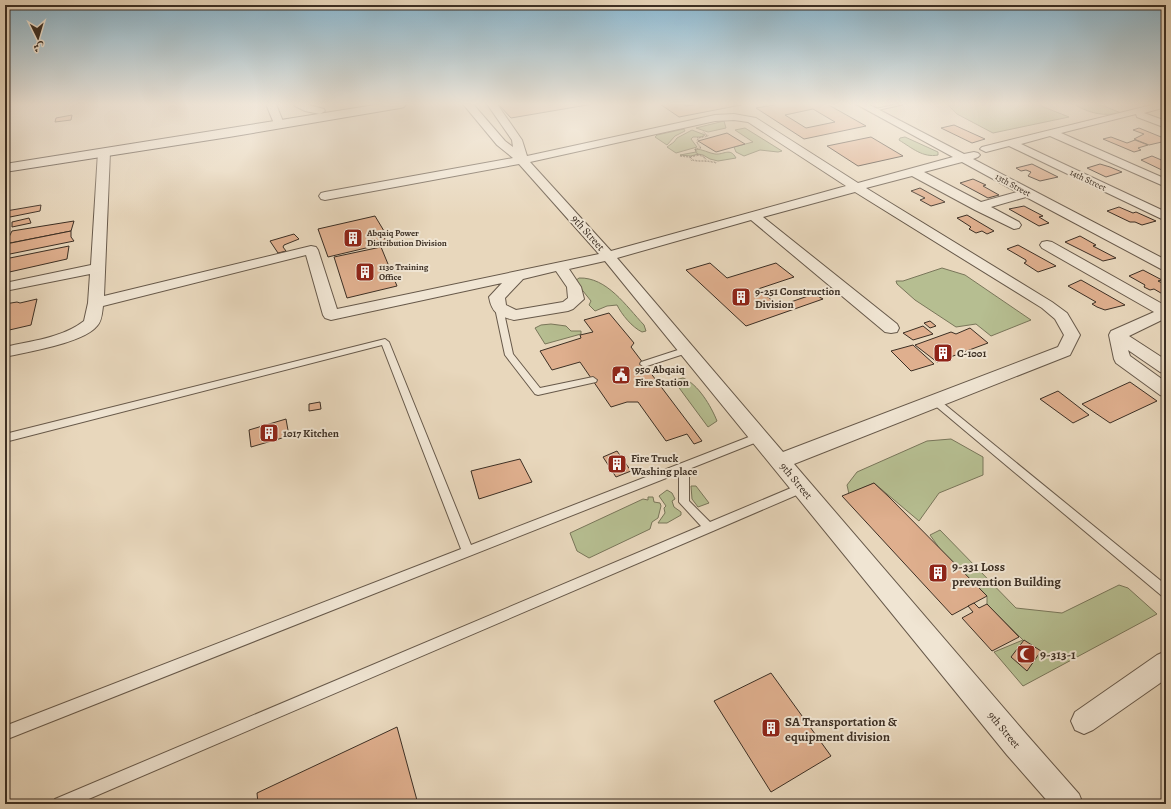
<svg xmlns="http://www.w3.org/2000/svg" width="1171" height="809" font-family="Alegreya,Amiri,serif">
<rect width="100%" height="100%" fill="#e8d7bc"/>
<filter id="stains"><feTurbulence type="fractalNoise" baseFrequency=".005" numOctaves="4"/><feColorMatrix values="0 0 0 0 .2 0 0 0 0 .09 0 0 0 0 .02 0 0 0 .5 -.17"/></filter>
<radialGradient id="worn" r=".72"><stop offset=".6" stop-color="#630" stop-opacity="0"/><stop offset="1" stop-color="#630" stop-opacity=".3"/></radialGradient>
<g fill="#b6be91" stroke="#79765a">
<polygon points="947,104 1036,104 1069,117 993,133 957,114"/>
<path d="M 1076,104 L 1099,104 L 1121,113 C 1104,116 1092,114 1077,106 Z"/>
<polygon points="724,121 726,128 708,132 696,128"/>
<polygon points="745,128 782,151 778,152 760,150 744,156 736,152 734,147 753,142 735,130"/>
<polygon points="684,129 685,131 675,136 667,145 655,137 657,135"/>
<polygon points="692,130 705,135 701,137 693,137 691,139 697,147 676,153 667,147 674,142 677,138"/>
<path d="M 905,137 L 938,152 L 938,155 C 923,158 912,148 899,140 L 900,138 Z"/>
<path d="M 695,149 C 703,149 708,153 715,154 C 724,155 730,147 736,158 L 718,161 L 710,159 L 703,155 L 698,154 L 691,156 L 680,155 L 696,152 Z"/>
<polygon points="942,268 965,275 1031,320 991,336 976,324 956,327 915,300 897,284 896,281 903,281"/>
<path d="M 579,278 C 607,277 626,306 644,325 L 646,331 L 642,332 C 632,327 622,315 617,305 L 607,306 L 595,311 L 589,305 L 591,301 L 575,281 Z"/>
<polygon points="551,324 566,326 571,331 581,331 581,334 545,344 535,328 541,325"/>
<path d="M 683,378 C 698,384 711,406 717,421 L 708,427 L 677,385 L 675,380 Z"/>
<polygon points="951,439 983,457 983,475 939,493 919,521 874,483 849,494 847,485 857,472 927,441"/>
<polygon points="691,486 696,486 709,503 698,507 692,499"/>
<polygon points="667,490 672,493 675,499 672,501 674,507 681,512 681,515 667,523 658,523 665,513 664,508 666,506 659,496"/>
<polygon points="648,497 653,497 654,502 660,503 661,506 658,518 652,522 650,529 589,558 577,551 570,533 643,499 648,500"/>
<polygon points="940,530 1016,608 1062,613 1119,585 1128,588 1157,614 1023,686 994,652 1023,640 987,604 987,596 940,549 930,535"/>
</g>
<g fill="#dfaf8e" stroke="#3c2f24" fill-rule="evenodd">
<polygon points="498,104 593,104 511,118"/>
<polygon points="660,104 683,104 686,106 700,104 739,104 741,105 679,117"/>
<path d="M 780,104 L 827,104 L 866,126 L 804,139 L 756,108 ZM 813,109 L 835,122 L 806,128 L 785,115 Z"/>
<polygon points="72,115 71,120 55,122 56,118"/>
<polygon points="954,125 985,139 972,143 941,128"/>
<polygon points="1139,128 1166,139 1166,141 1149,145 1134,139 1144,134 1133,130"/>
<polygon points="727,133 745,144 716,152 698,141"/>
<polygon points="871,137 903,156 858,166 827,146"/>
<polygon points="1111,137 1127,143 1135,140 1148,145 1138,148 1141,150 1134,152 1103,139"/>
<polygon points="1152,156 1166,162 1166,172 1141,160"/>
<polygon points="1032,164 1058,177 1040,181 1028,176 1031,172 1026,170 1021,171 1016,168"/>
<polygon points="1100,164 1110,167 1122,172 1106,177 1087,168"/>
<polygon points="973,179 986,185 983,186 999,195 988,198 960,183"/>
<polygon points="920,188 945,202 931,206 920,200 925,198 911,191"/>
<polygon points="41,205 40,211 5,218 6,211"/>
<polygon points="1024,206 1043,216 1039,217 1049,223 1039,226 1009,209"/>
<polygon points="1119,207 1133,213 1136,212 1156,221 1142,225 1135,222 1130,222 1107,211"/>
<polygon points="967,215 994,231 987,234 982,231 976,233 969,229 971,227 957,218"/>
<polygon points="375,216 384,231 382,233 387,243 328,257 318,229"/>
<polygon points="29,218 31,223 12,227 12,222"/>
<polygon points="74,221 71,231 10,243 8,239 12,231"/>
<polygon points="71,231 71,237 74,241 5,255 6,244"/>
<polygon points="294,234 299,239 284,245 283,247 286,251 278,253 270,241"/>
<polygon points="1080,236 1096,245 1093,246 1116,258 1103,261 1065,242"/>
<polygon points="1018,245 1056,266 1038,272 1024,263 1026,262 1026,260 1007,249"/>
<polygon points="69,246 67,259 5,273 5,259"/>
<polygon points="381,247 397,286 347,298 334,257"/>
<polygon points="710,263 727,278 776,263 794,277 758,289 779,306 814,294 823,299 746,326 686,270"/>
<polygon points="1143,270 1162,280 1158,281 1166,285 1166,296 1154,289 1150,290 1144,287 1145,285 1129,276"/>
<polygon points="1081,280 1125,305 1105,310 1097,307 1092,304 1096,302 1068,286"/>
<polygon points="37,299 31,325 5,331 5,304 17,302 20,303"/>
<polygon points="609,313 634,343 631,347 702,441 694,444 687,434 666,441 638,402 627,402 611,407 580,362 552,370 540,351 581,338 580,335 593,332 584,320"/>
<polygon points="930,321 936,326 930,328 924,323"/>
<polygon points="923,326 933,334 913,340 903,333"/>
<polygon points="970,328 988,343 937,362 915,345 951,332 956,334"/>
<polygon points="913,345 934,364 911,371 891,351"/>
<polygon points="1130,382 1157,401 1110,423 1082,404"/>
<polygon points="1058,391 1089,415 1073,423 1040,399"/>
<polygon points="320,402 321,409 309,411 309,404"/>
<polygon points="286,419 289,436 251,447 249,430"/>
<polygon points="617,451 631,471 616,477 603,457"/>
<polygon points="520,459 532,482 479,499 471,471"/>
<polygon points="874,483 889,497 987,596 952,615 842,496"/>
<polygon points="974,603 979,608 987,604 1019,637 992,651 962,618 973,612 968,606"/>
<polygon points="1024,640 1041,651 1027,671 1011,657"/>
<polygon points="771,673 831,756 771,792 714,701"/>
<polygon points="397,727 418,804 258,804 257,793"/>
</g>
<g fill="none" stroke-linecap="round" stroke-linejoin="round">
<defs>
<g id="lane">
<polygon points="898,104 905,104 873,111 871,110"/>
<polygon points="496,306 502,306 503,308 513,354 540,388 593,377 597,380 596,382 538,395 535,394 505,355 495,308"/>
<polygon points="385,339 389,342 471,545 759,433 762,434 764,437 762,440 689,469 689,501 710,522 798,485 802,484 806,485 807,488 806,491 713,531 77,804 53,804 55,799 701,526 679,502 679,473 5,740 5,726 461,549 382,345 5,442 5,434"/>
<polygon points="687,347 690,348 691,350 690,352 644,367 640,364 641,362"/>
<polygon points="935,398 938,399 1166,585 1166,597 1162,596 932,403 931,401 932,399"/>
</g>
<g id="street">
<polygon points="266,104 276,104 284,124 283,126 275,126"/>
<polygon points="293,104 305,104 324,109 325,111 320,114 305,111 295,106"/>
<path d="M 463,104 L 473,104 L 505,141 L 513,147 L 512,140 L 487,104 L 497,104 L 522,140 L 527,156 L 715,115 L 734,114 L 756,118 L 858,183 L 953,157 L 856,104 L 868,104 L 964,154 L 974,152 L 978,153 L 980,155 L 978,157 L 973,159 L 1166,260 L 1166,270 L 1161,269 L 1026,197 L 991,207 L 1019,222 L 1021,225 L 1019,228 L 1014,229 L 975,210 L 912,176 L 866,188 L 1052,302 L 1067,313 L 1080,335 L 1070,355 L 794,464 L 1027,735 L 1079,794 L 1083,804 L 1050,804 L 1007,755 L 605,261 L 569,269 L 581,287 L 584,299 L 573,309 L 568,311 L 514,320 C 498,316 492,313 489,297 L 502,283 L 331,320 L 325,318 L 323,315 L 306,255 L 103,306 C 102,313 102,321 97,326 C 84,343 26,352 5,357 L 5,347 C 31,341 62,338 84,321 L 88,303 L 90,274 L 5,291 L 5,283 L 91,265 L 98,152 L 104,149 L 110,152 L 104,296 L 311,246 L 316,247 L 318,250 L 337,309 L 599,254 L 519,164 L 325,200 L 321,199 L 319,196 L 321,193 L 325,192 L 513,158 L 497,145 ZM 734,120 L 748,122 L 846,186 L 611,251 L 530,162 L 715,121 ZM 962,162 L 1017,192 L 981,202 L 924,172 ZM 855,192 L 1042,308 L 1055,319 L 1064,335 L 1058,347 L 783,452 L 617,258 L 751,220 L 885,332 L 891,333 L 897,332 L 899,328 L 897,324 L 763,217 ZM 556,271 L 567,287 L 568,298 L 563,302 L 516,310 L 506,305 L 505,298 L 523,279 Z"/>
<polygon points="1156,104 1166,104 1166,107 1144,113 1166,121 1166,128 1137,117 1136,114 1061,133 1166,179 1166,187 1050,136 1021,144 1166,212 1166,221 1009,146 986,152 980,149 982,147"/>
<polygon points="1047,241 1052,242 1166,306 1166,318 1129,336 1166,360 1166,374 1160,372 1128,350 1130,356 1166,382 1166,397 1160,395 1116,363 1114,359 1109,335 1111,331 1154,312 1042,248 1040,245 1042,242"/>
<polygon points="1166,651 1166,679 1093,730 1084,734 1075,730 1071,721 1075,712 1157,655"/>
</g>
<polygon id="secondary" points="381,104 406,104 404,107 400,108 229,137 5,172 5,164"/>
</defs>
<use href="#lane" stroke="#67594a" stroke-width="2"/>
<use href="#street" stroke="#67594a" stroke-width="2"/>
<use href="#secondary" stroke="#3c2f24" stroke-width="2"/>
<g stroke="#3c2f24" stroke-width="1.5" stroke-dasharray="0.5 1" stroke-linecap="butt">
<polyline points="698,155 695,149 701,148 697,143 698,138 708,136 703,132"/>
<path d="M 680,156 L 690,157 L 692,160 C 701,162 708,160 717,163"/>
<polyline points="690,157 698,155 703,156 706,160"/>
</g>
<use href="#lane" fill="#f0e5d3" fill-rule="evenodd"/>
<use href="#street" fill="#f0e5d3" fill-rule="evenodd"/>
<use href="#secondary" fill="#f0e5d3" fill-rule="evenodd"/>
</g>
<linearGradient id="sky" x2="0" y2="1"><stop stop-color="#88b6cf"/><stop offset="0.48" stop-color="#f5ede1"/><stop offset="1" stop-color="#f5ede1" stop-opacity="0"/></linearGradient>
<rect width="1171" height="217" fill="url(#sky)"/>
<defs>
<symbol id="building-square" viewBox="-11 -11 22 22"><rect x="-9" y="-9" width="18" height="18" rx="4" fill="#8f2418" stroke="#f0e5d3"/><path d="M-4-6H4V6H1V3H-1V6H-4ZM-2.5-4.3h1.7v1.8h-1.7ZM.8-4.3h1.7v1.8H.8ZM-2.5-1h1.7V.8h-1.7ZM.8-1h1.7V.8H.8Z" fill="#fff"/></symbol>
<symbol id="civic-square" viewBox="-11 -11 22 22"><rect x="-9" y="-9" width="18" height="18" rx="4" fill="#8f2418" stroke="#f0e5d3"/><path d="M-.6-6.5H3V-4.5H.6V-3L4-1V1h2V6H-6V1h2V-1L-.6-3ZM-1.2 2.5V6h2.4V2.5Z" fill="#fff"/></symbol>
<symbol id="mosque-square" viewBox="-11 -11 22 22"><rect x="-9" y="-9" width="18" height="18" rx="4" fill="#8f2418" stroke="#f0e5d3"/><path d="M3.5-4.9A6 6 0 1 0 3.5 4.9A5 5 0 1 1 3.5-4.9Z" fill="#fff"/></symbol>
</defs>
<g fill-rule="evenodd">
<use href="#building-square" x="342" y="227" width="22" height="22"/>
<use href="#building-square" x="354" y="261" width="22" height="22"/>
<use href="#building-square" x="730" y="286" width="22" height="22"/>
<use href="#building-square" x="932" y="342" width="22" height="22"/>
<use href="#civic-square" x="610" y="364" width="22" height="22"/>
<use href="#building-square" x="258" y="422" width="22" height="22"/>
<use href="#building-square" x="606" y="453" width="22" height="22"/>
<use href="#building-square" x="927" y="562" width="22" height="22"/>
<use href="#mosque-square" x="1015" y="643" width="22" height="22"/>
<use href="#building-square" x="760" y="717" width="22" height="22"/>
</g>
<g text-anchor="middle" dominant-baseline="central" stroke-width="4" stroke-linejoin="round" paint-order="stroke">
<g font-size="9" fill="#3c2f24" stroke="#f0e5d3">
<text transform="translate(1088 180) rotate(25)">14th Street</text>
<text transform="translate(1013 185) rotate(28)">13th Street</text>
</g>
<g font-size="9" font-weight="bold" fill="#3c2f24" stroke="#f0e5d3" text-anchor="start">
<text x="367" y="233">Abqaiq Power<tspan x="367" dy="10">Distribution Division</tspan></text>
<text x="379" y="267">1130 Training<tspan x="379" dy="10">Office</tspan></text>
</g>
<g font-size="11" fill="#3c2f24" stroke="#f0e5d3">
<text transform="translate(588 233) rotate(48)">9th Street</text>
<text transform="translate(796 481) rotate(50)">9th Street</text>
<text transform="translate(1004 730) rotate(50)">9th Street</text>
</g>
<g font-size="11" font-weight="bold" fill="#3c2f24" stroke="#f0e5d3" text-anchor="start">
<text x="755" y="291">9-251 Construction<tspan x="755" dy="13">Division</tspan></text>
<text x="957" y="353">C-1001</text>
<text x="635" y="369">950 Abqaiq<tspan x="635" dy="13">Fire Station</tspan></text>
<text x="283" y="433">1017 Kitchen</text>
<text x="631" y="458">Fire Truck<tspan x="631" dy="13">Washing place</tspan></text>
</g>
<g font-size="13" font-weight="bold" fill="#3c2f24" stroke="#f0e5d3" text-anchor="start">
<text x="952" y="566">9-331 Loss<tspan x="952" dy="15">prevention Building</tspan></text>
<text x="1040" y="654">9-313-1</text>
<text x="785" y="721">SA Transportation &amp;<tspan x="785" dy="15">equipment division</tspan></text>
</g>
</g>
<rect width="1171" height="809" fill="none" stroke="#e8d7bc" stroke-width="20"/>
<rect x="6" y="6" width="1159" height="797" fill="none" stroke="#3c2f24" stroke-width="2"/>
<rect x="10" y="10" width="1151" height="789" fill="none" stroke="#3c2f24"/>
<g transform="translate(38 38) rotate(175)" stroke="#f0e5d3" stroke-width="3" paint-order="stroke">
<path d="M0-3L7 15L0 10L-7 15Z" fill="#3c2f24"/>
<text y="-6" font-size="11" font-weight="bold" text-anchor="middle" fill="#3c2f24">ش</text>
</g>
<rect width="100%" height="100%" filter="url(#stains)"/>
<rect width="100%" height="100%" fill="url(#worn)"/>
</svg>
